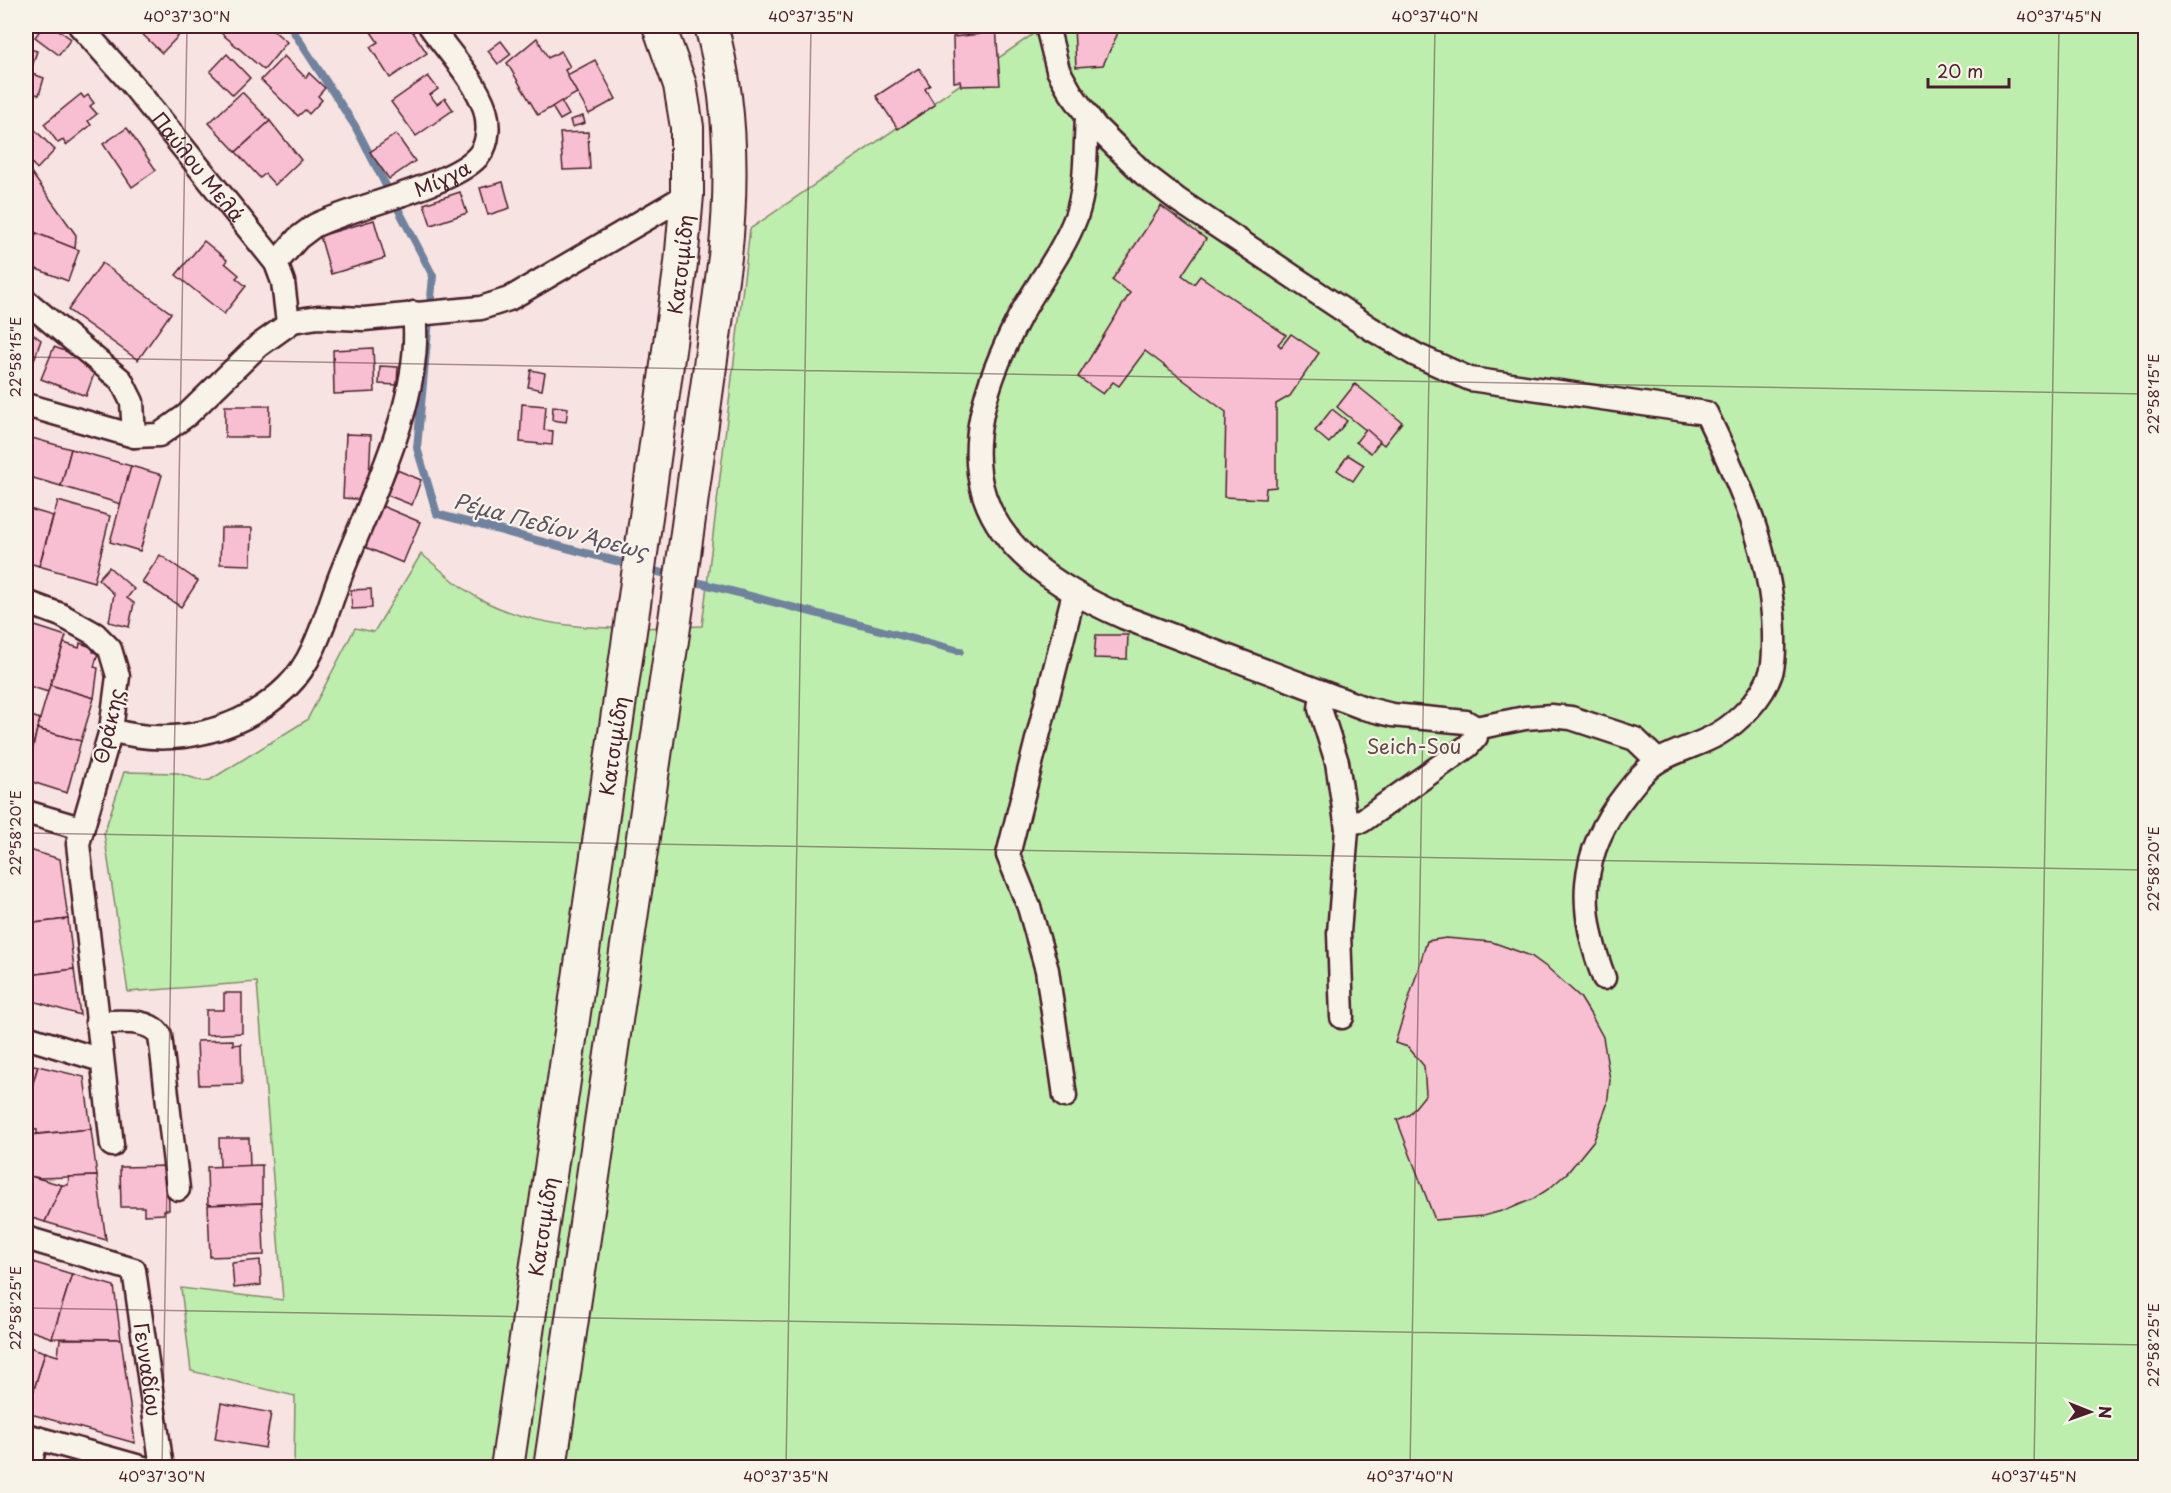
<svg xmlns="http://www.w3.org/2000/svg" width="2171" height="1493" font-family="'Playpen Sans',sans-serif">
<rect width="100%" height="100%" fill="#f7e3e1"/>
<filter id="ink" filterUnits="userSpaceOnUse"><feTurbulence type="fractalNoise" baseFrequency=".0167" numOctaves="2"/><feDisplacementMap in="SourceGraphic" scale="12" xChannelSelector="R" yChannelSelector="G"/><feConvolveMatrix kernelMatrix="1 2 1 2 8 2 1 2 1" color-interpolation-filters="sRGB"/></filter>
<g filter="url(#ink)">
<path fill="#bdeead" stroke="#84866c" stroke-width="1.5" d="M 1045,26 L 2145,26 L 2145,1467 L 294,1467 L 295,1396 L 191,1371 L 181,1288 L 283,1300 L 257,982 L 128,992 L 104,833 L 124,772 L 178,773 L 202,781 L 210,780 L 307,720 L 355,628 L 374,632 L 421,554 C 440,568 459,588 480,599 C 549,636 627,628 702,626 L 750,229 Z"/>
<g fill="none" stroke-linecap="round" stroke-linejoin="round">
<polyline stroke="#70829d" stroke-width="8" points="290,26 355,126 433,276 417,448 437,514 960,651"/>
</g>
<g fill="#f8bfd2" stroke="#4a1f2b" stroke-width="1.5">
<polygon points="43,26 53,26 71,39 59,55 35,37"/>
<polygon points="141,26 182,26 185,29 162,53 137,29"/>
<polygon points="213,26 268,26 287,42 264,70"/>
<polygon points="367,26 409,26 427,53 390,78 370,47 378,42"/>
<polygon points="980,26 996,26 1000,85 961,86 960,81 954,82 953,37 980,34"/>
<polygon points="1074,26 1117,26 1117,35 1103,65 1076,67"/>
<polygon points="537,38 548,58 561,51 570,67 565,70 577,93 538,115 507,63"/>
<polygon points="501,41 511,54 498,64 488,51"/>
<polygon points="26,48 37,51 30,73 44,78 39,95 26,91"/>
<polygon points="227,54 250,78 233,95 210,72"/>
<polygon points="284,56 306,78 309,73 325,88 318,96 322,100 309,114 305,110 298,116 261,80"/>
<polygon points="595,60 616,99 589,114 567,75"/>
<polygon points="919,68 930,85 925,89 935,105 898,129 876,96"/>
<polygon points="428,76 438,89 430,95 437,104 445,98 453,110 416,136 391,102"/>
<polygon points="242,92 270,121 236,152 209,123"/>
<polygon points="81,94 84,98 88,95 94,103 90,106 97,114 88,121 91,125 66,145 63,140 58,143 44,124"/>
<polygon points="561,101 569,115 560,120 552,107"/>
<polygon points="583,116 585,123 572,127 570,120"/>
<polygon points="270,121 301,160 275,185 265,174 260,178 236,152"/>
<polygon points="32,127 55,150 37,169 26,157 26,134"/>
<polygon points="127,128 156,170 132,187 103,144"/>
<polygon points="588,132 590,169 563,170 560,133"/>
<polygon points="396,134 415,161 389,179 370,152"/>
<polygon points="30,171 76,235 75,249 36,233 26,220 26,175"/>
<polygon points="503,182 510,208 488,215 480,188"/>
<polygon points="460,192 467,213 431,225 424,204"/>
<polygon points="1161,206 1206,239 1182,275 1194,284 1200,276 1286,335 1278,344 1281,347 1291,334 1319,353 1290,396 1276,404 1276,487 1266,488 1265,499 1224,497 1226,412 1145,351 1119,386 1113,382 1103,394 1078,377 1130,293 1112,280"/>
<polygon points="374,220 385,258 331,274 320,236"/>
<polygon points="36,233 79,250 68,281 26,265"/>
<polygon points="204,241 227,260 225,263 239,275 236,278 246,286 224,314 176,275"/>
<polygon points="102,263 171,313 138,360 68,310"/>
<polygon points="26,329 41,340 29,375 26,374"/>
<polygon points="54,347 98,363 86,396 41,379"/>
<polygon points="373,348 375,392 334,394 333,350"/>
<polygon points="380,366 398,367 397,385 379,384"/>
<polygon points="531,370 545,373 542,390 528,387"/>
<polygon points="1355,384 1402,422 1384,445 1337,407"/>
<polygon points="522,404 546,406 544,430 553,431 552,445 520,442"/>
<polygon points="225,406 270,406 269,437 225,437"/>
<polygon points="553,406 568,408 566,422 552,420"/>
<polygon points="1332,409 1347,421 1329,443 1315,431"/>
<polygon points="1366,429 1380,441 1371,453 1356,442"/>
<polygon points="346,434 371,435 368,500 343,498"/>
<polygon points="26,436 32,438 26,463"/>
<polygon points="32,438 71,449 61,486 26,476 26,463"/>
<polygon points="71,449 131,466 121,504 61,486"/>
<polygon points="1348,455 1364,465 1353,481 1337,470"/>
<polygon points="131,466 162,475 140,551 110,542"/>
<polygon points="397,470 421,480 412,505 387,495"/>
<polygon points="58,501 110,516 94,582 39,566"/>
<polygon points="382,506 420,522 403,563 365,547"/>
<polygon points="26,508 53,516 39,566 26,562"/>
<polygon points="221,528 252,528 251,565 220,564"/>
<polygon points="160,555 198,581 181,607 142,582"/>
<polygon points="109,567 134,589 127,598 134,603 129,627 109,622 114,594 98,579"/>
<polygon points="371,589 372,608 352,609 351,590"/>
<polygon points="26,623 66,636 48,692 26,685"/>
<polygon points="1096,635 1128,635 1127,659 1094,658"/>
<polygon points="64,643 79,648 80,643 94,648 93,652 98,653 94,667 98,668 94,698 50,685"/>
<polygon points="50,685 94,698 81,741 37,729"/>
<polygon points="26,714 40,719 26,771"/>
<polygon points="37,729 81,741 67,793 26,780"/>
<polygon points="26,849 60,859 68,919 26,924"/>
<polygon points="68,919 74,969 30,975 26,960 26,924"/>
<polygon points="1446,938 1492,942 1531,956 1549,969 1580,997 1591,1015 1603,1037 1610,1080 1607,1105 1594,1140 1568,1172 1550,1188 1533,1199 1509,1209 1483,1216 1435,1220 1397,1120 1409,1115 1426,1094 1424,1066 1408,1047 1395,1043 1427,941"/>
<polygon points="74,969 80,1015 26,999 30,975"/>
<polygon points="224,993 242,993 242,1033 206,1035 206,1010 224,1010"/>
<polygon points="233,1040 233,1045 241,1044 242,1084 199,1085 197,1041"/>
<polygon points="26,1063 38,1066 26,1107"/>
<polygon points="38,1066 84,1077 91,1129 37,1134 37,1130 26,1129 26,1107"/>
<polygon points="91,1129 97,1176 40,1178 29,1176 30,1135"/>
<polygon points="219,1138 249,1138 250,1166 220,1167"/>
<polygon points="262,1165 262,1203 208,1205 207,1167"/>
<polygon points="168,1166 169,1210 164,1210 164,1214 144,1215 144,1207 121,1207 120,1167"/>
<polygon points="26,1175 62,1185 45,1222 26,1216"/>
<polygon points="97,1176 106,1240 45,1222 62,1185 68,1185 69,1177"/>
<polygon points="262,1203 264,1255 210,1257 208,1205"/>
<polygon points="26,1260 72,1274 52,1338 26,1329"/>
<polygon points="260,1260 261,1285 234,1288 232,1263"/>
<polygon points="72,1274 114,1286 121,1339 52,1338"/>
<polygon points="60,1339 121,1339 135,1443 27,1413 45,1352 58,1356"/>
<polygon points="26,1346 45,1352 27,1413 26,1413"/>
<polygon points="221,1403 271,1413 265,1448 215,1439"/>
</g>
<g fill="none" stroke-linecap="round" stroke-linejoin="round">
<defs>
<g id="street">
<path id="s1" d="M 80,26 L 131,83 L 276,263 L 283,282 L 288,323"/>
<path d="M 1047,26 L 1058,70 L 1071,93 L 1095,126 L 1144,174 L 1178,200 L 1370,328 L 1416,355 L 1470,379 L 1706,413 C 1740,483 1772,554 1774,632 C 1774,645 1775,661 1771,673 C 1763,697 1740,721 1718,734 C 1700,745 1679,749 1660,760 C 1646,768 1635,782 1625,795 C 1578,854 1578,910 1604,978"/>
<path d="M 1087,117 C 1085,149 1087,186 1076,217 C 1063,252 1038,283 1020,316 C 942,464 969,549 1123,617 L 1364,708 L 1392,715 L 1466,722 L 1476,728"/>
<path id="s2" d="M 276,263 L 298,238 L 314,226 C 353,206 457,185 480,154 C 489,142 489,123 485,109 C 475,79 448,52 430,26"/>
<polyline points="26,301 121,380 132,402 134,436"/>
<polyline points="26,405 134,436 159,435 187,415 258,346 293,321 318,317 364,319 481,308 509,299 687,195"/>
<polyline points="26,602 61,615 95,634 110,649 118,676 111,730 78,844 112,1145"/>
<polyline points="1322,694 1320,709 1337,762 1347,829 1339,933 1342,1017"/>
<path d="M 111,730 C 172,748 241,732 287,687 C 316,659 326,613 340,577 C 370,499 424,398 414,313"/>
<polyline points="26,812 80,828"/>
<polyline points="1347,829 1349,822 1362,821 1468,746 1476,737 1476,728 1525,718 1551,716 1571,718 1635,739 1658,761"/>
<path d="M 97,1022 C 117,1023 147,1017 160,1035 L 178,1189"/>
<polyline points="26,1037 101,1060"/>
<polyline points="1065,1096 1047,970 1029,907 1008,855 1074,593"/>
<path id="s3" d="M 26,1238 L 134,1270 L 162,1468"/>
<polyline points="26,1435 144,1468"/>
<polyline points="29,1468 37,1438"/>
</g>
<g id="secondary">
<path id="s4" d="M 507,1468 L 634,604 L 681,263 L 687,195 L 687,127 L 680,85 L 659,26"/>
<path d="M 550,1468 L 675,620 L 725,257 C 733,179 732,100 711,26"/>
</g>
</defs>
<use href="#street" stroke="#4a1f2b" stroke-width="27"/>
<use href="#secondary" stroke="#4a1f2b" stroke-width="36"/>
<use href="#street" stroke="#f7f3e8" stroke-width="22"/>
<use href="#secondary" stroke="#f7f3e8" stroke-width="32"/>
</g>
</g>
<path fill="none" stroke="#4a1f2b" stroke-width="1.5" stroke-opacity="0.45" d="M 26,357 L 2146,394M 26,833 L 2146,870M 26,1308 L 2146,1345M 162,1468 L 187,26M 786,1468 L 811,26M 1410,1468 L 1435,26M 2034,1468 L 2059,26"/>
<g text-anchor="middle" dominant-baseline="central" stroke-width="4.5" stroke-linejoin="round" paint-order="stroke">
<g font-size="20" fill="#4a1f2b" stroke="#f7f3e8">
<text stroke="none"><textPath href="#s1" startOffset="184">Παύλου Μελά</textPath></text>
<text stroke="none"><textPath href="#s2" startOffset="190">Μίγγα</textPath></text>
<text stroke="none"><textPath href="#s4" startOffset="1216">Κατσιμίδη</textPath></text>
<text transform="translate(108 726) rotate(-77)">Θράκης</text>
<text stroke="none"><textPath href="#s4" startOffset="730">Κατσιμίδη</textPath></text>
<text stroke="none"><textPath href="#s4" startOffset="244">Κατσιμίδη</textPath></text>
<text stroke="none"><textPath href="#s3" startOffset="213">Γενναδίου</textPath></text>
</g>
<g font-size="20" fill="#614845" stroke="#f7f3e8">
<text x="1414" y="746">Seich-Sou</text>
</g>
<g font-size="21" font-style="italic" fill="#5d5164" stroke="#f7f3e8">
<text transform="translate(551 525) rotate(15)">Ρέμα Πεδίον Άρεως</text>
</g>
</g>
<rect width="2171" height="1493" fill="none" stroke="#f7f3e8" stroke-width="66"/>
<g transform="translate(2090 1412) rotate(91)" stroke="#f7f3e8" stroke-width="4.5" paint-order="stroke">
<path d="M0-4.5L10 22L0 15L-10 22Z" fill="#4a1f2b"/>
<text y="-9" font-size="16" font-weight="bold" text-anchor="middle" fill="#4a1f2b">N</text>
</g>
<path d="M1928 78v9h81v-9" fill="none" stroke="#4a1f2b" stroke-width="3"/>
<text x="1937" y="78" font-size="18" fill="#4a1f2b" stroke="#f7f3e8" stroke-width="4.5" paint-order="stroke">20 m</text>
<rect x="33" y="33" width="2105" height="1427" fill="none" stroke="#4a1f2b" stroke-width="2"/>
<g font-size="15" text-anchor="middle" fill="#4a1f2b">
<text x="187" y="22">40°37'30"N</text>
<text x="811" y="22">40°37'35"N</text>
<text x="1435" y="22">40°37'40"N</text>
<text x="2059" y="22">40°37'45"N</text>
<text transform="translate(16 357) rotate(-90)" y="5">22°58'15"E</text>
<text transform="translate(2154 394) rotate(-90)" y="5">22°58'15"E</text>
<text transform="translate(16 833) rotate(-90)" y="5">22°58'20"E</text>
<text transform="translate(2154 869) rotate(-90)" y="5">22°58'20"E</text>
<text transform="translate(16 1308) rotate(-90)" y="5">22°58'25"E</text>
<text transform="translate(2154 1345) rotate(-90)" y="5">22°58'25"E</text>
<text x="162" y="1482">40°37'30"N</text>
<text x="786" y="1482">40°37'35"N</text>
<text x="1410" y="1482">40°37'40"N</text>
<text x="2034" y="1482">40°37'45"N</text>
</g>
</svg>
